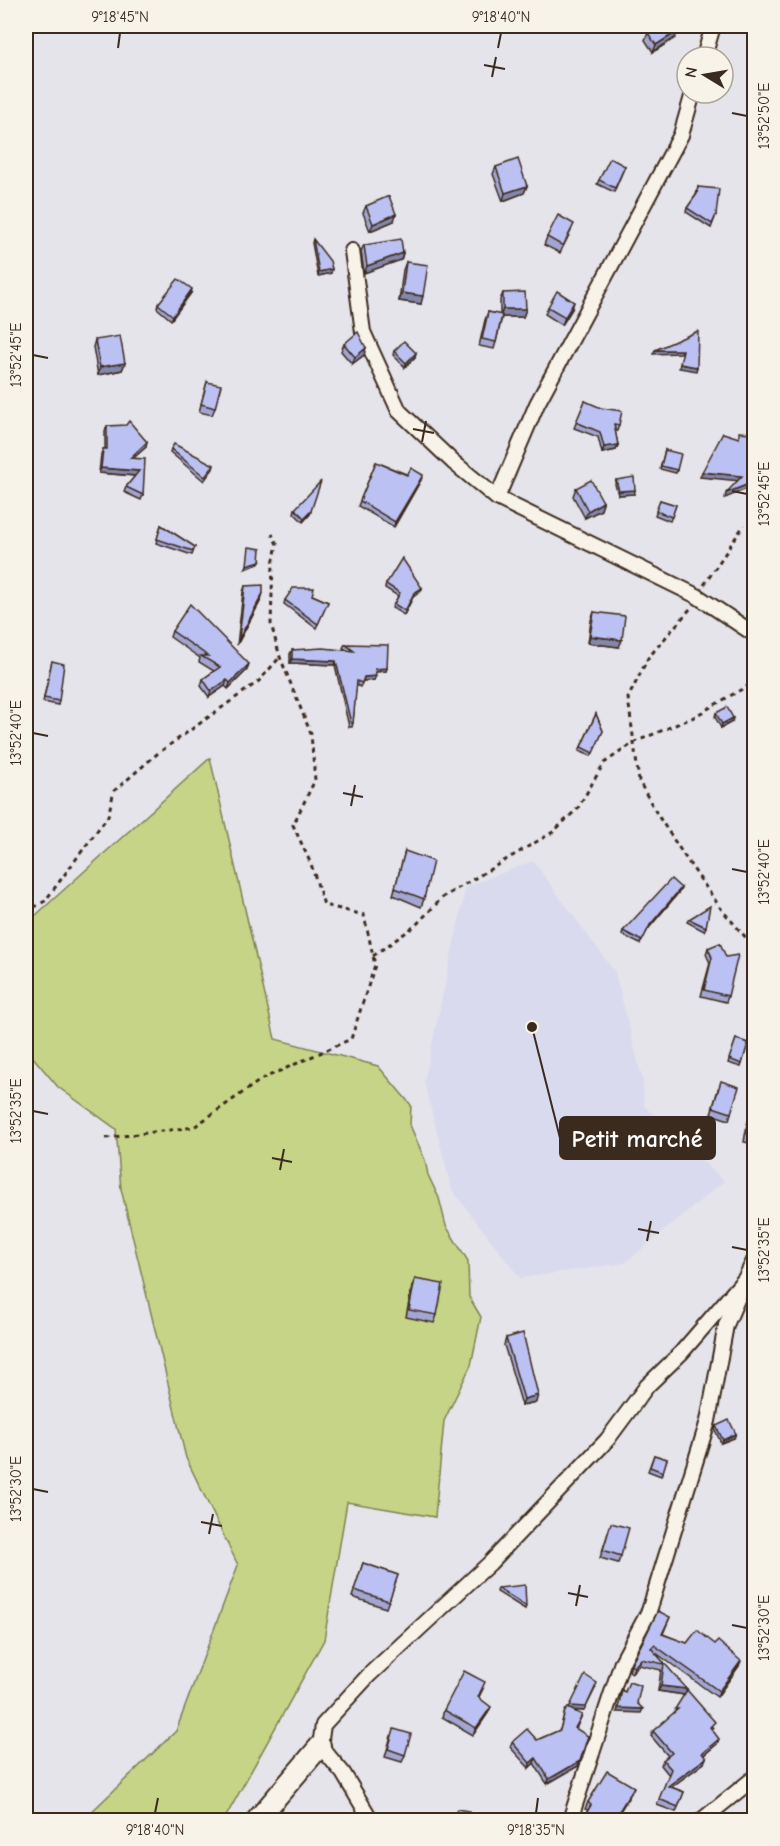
<svg xmlns="http://www.w3.org/2000/svg" width="780" height="1846" font-family="'Comic Neue',sans-serif">
<rect width="100%" height="100%" fill="#e5e4eb"/>
<filter id="ink" filterUnits="userSpaceOnUse"><feTurbulence type="fractalNoise" baseFrequency=".0167" numOctaves="2"/><feDisplacementMap in="SourceGraphic" scale="12" xChannelSelector="R" yChannelSelector="G"/><feConvolveMatrix kernelMatrix="1 2 1 2 8 2 1 2 1" color-interpolation-filters="sRGB"/></filter>
<g filter="url(#ink)">
<polygon fill="#d9daed" points="533,861 615,972 643,1082 644,1106 724,1181 625,1263 520,1278 452,1190 424,1082 466,887"/>
<polygon fill="#c6d488" stroke="#807f53" stroke-width="1.5" points="210,758 275,1039 378,1066 411,1105 410,1125 425,1160 428,1175 439,1198 446,1226 468,1261 469,1297 481,1317 471,1365 444,1421 435,1517 347,1502 324,1640 224,1820 83,1820 176,1731 238,1565 186,1458 121,1189 116,1129 58,1087 26,1049 26,924"/>
<g fill="none" stroke-linecap="round" stroke-linejoin="round">
<defs>
<g id="minor">
<polyline points="704,57 713,26"/>
<polyline points="352,251 363,332 399,411 453,462 497,498 697,596 754,634"/>
<polyline points="497,498 537,404 681,135 693,93"/>
<polyline points="371,1820 343,1773 320,1746 323,1725 369,1675 490,1563 607,1440 647,1386 681,1353 745,1279 754,1261"/>
<polyline points="570,1820 622,1662 649,1611 708,1421 726,1325 742,1288"/>
<polyline points="702,1820 754,1778"/>
</g>
<polyline id="secondary" points="257,1820 320,1746"/>
</defs>
<use href="#minor" stroke="#3b2a1e" stroke-width="18"/>
<use href="#secondary" stroke="#3b2a1e" stroke-width="24"/>
<g stroke="#3b2a1e" stroke-width="3" stroke-dasharray="4.5 4.5" stroke-linecap="butt">
<polyline points="704,585 744,525"/>
<polyline points="690,609 648,658 628,698 639,781 657,814 689,863 722,910 754,947"/>
<polyline points="26,912 45,901 108,816 114,791 157,754 259,681 280,657"/>
<polyline points="373,956 415,926 443,897 553,832 578,808 604,763 635,742 692,718 754,682"/>
<polyline points="106,1138 194,1127 262,1079 351,1039 375,965 364,915 324,905 311,864 293,825 315,780 311,734 280,657 271,624 273,564 277,544 272,534"/>
</g>
<use href="#minor" stroke="#f7f3e8" stroke-width="14"/>
<use href="#secondary" stroke="#f7f3e8" stroke-width="20"/>
</g>
<g fill="#a2a6d1" stroke="#3b2a1e" stroke-width="1.5">
<polygon points="648,33 675,38 653,52 645,40"/>
<polygon points="754,87 754,112 751,113 750,91 751,88"/>
<polygon points="625,166 614,192 597,184 599,180"/>
<polygon points="496,167 527,186 524,193 503,201 493,174"/>
<polygon points="698,187 716,215 711,228 686,212 687,208 696,195"/>
<polygon points="366,206 394,221 370,231 363,213"/>
<polygon points="571,231 560,253 544,245 547,237"/>
<polygon points="313,239 331,273 318,276 312,243"/>
<polygon points="364,245 403,253 401,260 364,273 361,251"/>
<polygon points="406,262 421,304 399,301 403,270"/>
<polygon points="191,293 171,320 157,308 158,304"/>
<polygon points="503,293 526,309 523,317 502,317 496,342 494,349 479,346 485,320 488,312 500,315 500,300"/>
<polygon points="548,307 572,309 562,325 545,314"/>
<polygon points="95,340 125,363 122,370 98,375 93,347"/>
<polygon points="344,344 364,355 352,364 341,351"/>
<polygon points="394,351 415,357 405,367 393,355"/>
<polygon points="207,382 215,408 212,415 199,412"/>
<polygon points="585,401 619,425 617,431 615,431 618,445 616,450 602,453 598,437 574,428"/>
<polygon points="107,426 146,447 133,458 143,495 141,500 124,492 126,487 135,476 99,473 101,454 103,449 105,449 105,431"/>
<polygon points="171,449 214,465 213,469 204,481 170,452"/>
<polygon points="665,450 677,470 676,473 660,469"/>
<polygon points="376,462 421,480 394,527 358,506"/>
<polygon points="616,480 635,490 634,494 618,495 615,484"/>
<polygon points="576,488 603,502 601,510 585,518 573,496"/>
<polygon points="660,500 676,505 670,521 655,515"/>
<polygon points="295,509 311,511 310,514 303,522 294,513"/>
<polygon points="161,525 195,547 192,555 156,543"/>
<polygon points="386,584 422,588 421,591 413,597 404,615 392,608 398,596 385,588"/>
<polygon points="245,586 261,600 237,645 243,592"/>
<polygon points="312,595 328,602 316,628 284,604 285,600"/>
<polygon points="594,612 619,647 588,643 591,620"/>
<polygon points="172,631 247,670 228,689 225,686 209,697 201,686 203,679 214,671 199,662 200,658 170,637"/>
<polygon points="345,644 387,668 386,671 375,672 374,680 363,681 360,687 356,685 353,723 352,727 349,727 335,665 290,663 290,654 292,650 347,650 343,648"/>
<polygon points="52,661 59,701 58,705 43,702"/>
<polygon points="716,713 732,722 721,728 715,717"/>
<polygon points="596,714 603,731 591,756 579,751"/>
<polygon points="405,851 424,899 421,907 393,895"/>
<polygon points="681,888 680,891 648,929 640,944 622,935 623,931"/>
<polygon points="689,919 706,927 704,931 687,922"/>
<polygon points="708,948 728,996 726,1002 701,996 710,963 706,954"/>
<polygon points="736,1039 748,1043 741,1067 728,1063"/>
<polygon points="718,1089 731,1113 729,1120 711,1114"/>
<polygon points="750,1117 754,1118 754,1144 744,1142 747,1124"/>
<polygon points="415,1279 437,1315 434,1323 406,1317 412,1286"/>
<polygon points="506,1338 536,1402 522,1405 504,1345"/>
<polygon points="716,1426 734,1438 721,1443 715,1430"/>
<polygon points="654,1455 667,1459 661,1476 648,1471"/>
<polygon points="609,1530 621,1556 618,1563 600,1558"/>
<polygon points="363,1563 398,1575 386,1608 352,1597"/>
<polygon points="498,1588 526,1606 525,1609 497,1592"/>
<polygon points="670,1617 663,1634 739,1666 717,1697 656,1653 685,1693 713,1728 711,1729 717,1744 704,1755 704,1763 671,1787 684,1792 676,1812 657,1805 669,1775 661,1765 663,1760 668,1756 651,1736 653,1731 674,1713 684,1695 658,1691 661,1670 639,1665 632,1673 629,1671 631,1665"/>
<polygon points="483,1689 479,1697 488,1713 473,1735 442,1717 444,1710"/>
<polygon points="569,1709 584,1711 572,1710 582,1715 576,1729 578,1766 547,1784 534,1763 529,1768 510,1747 512,1742 537,1740 560,1730 565,1711"/>
<polygon points="754,1729 754,1759 747,1740 749,1736"/>
<polygon points="391,1736 405,1755 402,1762 385,1757"/>
<polygon points="631,1793 614,1821 582,1821 588,1810 585,1809 588,1802"/>
</g>
<g fill="#8487aa" stroke="#3b2a1e" stroke-width="1.5">
<polygon points="678,31 675,38 653,52 656,45"/>
<polygon points="527,186 524,193 503,201 505,193"/>
<polygon points="396,214 394,221 370,231 373,224"/>
<polygon points="403,253 401,260 364,273 367,266"/>
<polygon points="332,269 331,273 318,276 319,272"/>
<polygon points="192,289 191,293 171,320 173,316"/>
<polygon points="402,293 423,296 421,304 399,301"/>
<polygon points="574,302 572,309 562,325 565,317"/>
<polygon points="503,309 526,309 523,317 500,317"/>
<polygon points="366,348 364,355 352,364 355,357"/>
<polygon points="655,350 683,350 681,353 653,354"/>
<polygon points="416,353 415,357 405,367 406,363"/>
<polygon points="125,363 122,370 98,375 100,367"/>
<polygon points="680,364 697,367 696,371 679,368"/>
<polygon points="147,442 146,447 128,463 130,458"/>
<polygon points="618,445 616,450 602,453 604,447"/>
<polygon points="101,468 139,471 137,476 99,473"/>
<polygon points="702,472 742,476 740,481 700,477"/>
<polygon points="423,475 421,480 394,527 395,522"/>
<polygon points="754,482 754,486 725,498 726,493"/>
<polygon points="635,490 634,494 618,495 619,491"/>
<polygon points="603,502 601,510 585,518 588,511"/>
<polygon points="311,511 310,514 303,522 304,518"/>
<polygon points="260,561 258,564 245,569 247,565"/>
<polygon points="422,588 421,591 413,597 404,615 414,593"/>
<polygon points="263,593 261,600 237,645 239,639"/>
<polygon points="590,636 622,640 619,647 588,643"/>
<polygon points="292,659 336,661 335,665 290,663"/>
<polygon points="249,664 247,670 228,689 230,683"/>
<polygon points="387,668 386,671 374,672 375,669"/>
<polygon points="376,676 374,680 363,681 364,677"/>
<polygon points="227,680 225,686 209,697 211,691"/>
<polygon points="733,718 732,722 721,728 722,724"/>
<polygon points="681,888 680,891 648,929 640,944 650,925"/>
<polygon points="538,1395 536,1402 522,1405 524,1399"/>
<polygon points="736,1434 734,1438 721,1443 723,1440"/>
<polygon points="641,1659 639,1665 632,1673 634,1667"/>
<polygon points="741,1661 739,1666 717,1697 719,1691"/>
<polygon points="661,1686 687,1689 685,1695 658,1691"/>
<polygon points="596,1687 584,1711 568,1710 570,1706"/>
<polygon points="491,1707 488,1713 473,1735 476,1728"/>
<polygon points="618,1708 643,1709 641,1713 617,1712"/>
<polygon points="719,1739 717,1744 700,1758 702,1753"/>
<polygon points="536,1758 534,1763 529,1768 530,1763"/>
<polygon points="706,1758 704,1763 666,1791 668,1786"/>
<polygon points="580,1761 578,1766 547,1784 549,1779"/>
<polygon points="634,1787 631,1793 614,1821 613,1821"/>
</g>
<g fill="#bcc1f3" stroke="#3b2a1e" stroke-width="1.5">
<polygon points="659,26 674,26 678,31 656,45 648,33"/>
<polygon points="754,87 754,108 752,109 751,88"/>
<polygon points="610,158 625,166 615,188 599,180"/>
<polygon points="518,159 527,186 505,193 496,167"/>
<polygon points="698,187 719,189 716,215 712,224 687,208 697,194"/>
<polygon points="389,196 396,214 373,224 366,206"/>
<polygon points="558,215 574,224 563,246 547,237"/>
<polygon points="313,239 330,261 332,269 319,272"/>
<polygon points="401,239 403,253 367,266 364,245"/>
<polygon points="406,262 428,265 423,296 402,293"/>
<polygon points="178,279 192,289 173,316 158,304"/>
<polygon points="557,291 574,302 565,317 548,307"/>
<polygon points="525,292 526,309 503,309 503,293"/>
<polygon points="488,312 502,315 496,342 482,339"/>
<polygon points="698,331 697,367 680,364 683,350 655,350"/>
<polygon points="358,332 366,348 355,357 344,344"/>
<polygon points="120,336 125,363 100,367 95,340"/>
<polygon points="404,341 416,353 406,363 394,351"/>
<polygon points="207,382 221,385 215,408 201,404"/>
<polygon points="585,401 601,408 622,411 619,425 614,424 618,445 604,447 600,432 576,422"/>
<polygon points="129,421 147,442 130,458 145,459 143,495 126,487 139,471 101,468 103,449 107,449 107,426 126,425"/>
<polygon points="739,432 752,433 749,463 754,461 754,482 726,493 742,476 702,472 723,433 739,438"/>
<polygon points="174,444 214,465 205,477 171,449"/>
<polygon points="665,450 681,454 677,470 661,466"/>
<polygon points="376,462 407,475 411,468 423,475 395,522 360,501"/>
<polygon points="634,477 635,490 619,491 616,480"/>
<polygon points="591,480 603,502 588,511 576,488"/>
<polygon points="321,481 311,511 304,518 295,509"/>
<polygon points="660,500 676,505 672,517 656,511"/>
<polygon points="161,525 195,547 193,551 157,539"/>
<polygon points="249,547 261,549 260,561 247,565"/>
<polygon points="402,558 422,588 414,593 405,611 394,604 400,593 386,584"/>
<polygon points="263,585 263,593 239,639 245,586"/>
<polygon points="293,588 314,588 312,595 328,602 318,624 285,600"/>
<polygon points="190,604 249,664 230,683 227,680 211,691 203,679 220,667 201,656 208,656 172,631"/>
<polygon points="594,612 625,616 622,640 590,636"/>
<polygon points="345,644 388,645 387,668 375,669 376,676 364,677 362,683 357,681 353,723 351,723 336,661 292,659 292,650 323,648 354,651"/>
<polygon points="52,661 64,664 59,701 44,698"/>
<polygon points="727,707 733,718 722,724 716,713"/>
<polygon points="596,714 603,731 593,753 581,747"/>
<polygon points="405,851 433,861 424,899 395,888"/>
<polygon points="671,879 681,888 650,925 642,941 623,931"/>
<polygon points="710,906 706,927 689,919"/>
<polygon points="720,943 726,957 738,955 728,996 704,990 712,957 708,948"/>
<polygon points="736,1039 748,1043 742,1064 729,1059"/>
<polygon points="721,1081 739,1087 731,1113 713,1107"/>
<polygon points="750,1117 754,1118 754,1136 747,1134"/>
<polygon points="415,1279 443,1284 437,1315 409,1310"/>
<polygon points="523,1333 538,1395 524,1399 506,1338"/>
<polygon points="729,1420 736,1434 723,1440 716,1426"/>
<polygon points="654,1455 667,1459 663,1472 650,1467"/>
<polygon points="611,1523 629,1528 621,1556 603,1550"/>
<polygon points="363,1563 398,1575 389,1601 354,1590"/>
<polygon points="525,1585 526,1606 498,1588"/>
<polygon points="658,1611 670,1617 662,1634 687,1643 697,1630 715,1644 718,1641 741,1661 719,1691 654,1645 651,1648 687,1689 661,1686 664,1664 641,1659 634,1667 631,1665"/>
<polygon points="464,1671 485,1682 478,1697 491,1707 476,1728 444,1710"/>
<polygon points="585,1675 597,1683 586,1707 570,1706"/>
<polygon points="629,1682 641,1686 637,1703 643,1709 618,1708 622,1690 625,1692"/>
<polygon points="687,1690 715,1722 710,1727 719,1739 702,1753 706,1758 668,1786 684,1792 678,1807 659,1799 671,1769 663,1760 672,1753 653,1731 678,1709 675,1709"/>
<polygon points="568,1708 582,1715 575,1728 588,1736 580,1761 549,1779 536,1758 530,1763 512,1742 527,1729 537,1740 560,1730 565,1711"/>
<polygon points="394,1729 411,1734 405,1755 388,1749"/>
<polygon points="754,1729 754,1752 749,1736"/>
<polygon points="607,1771 634,1787 613,1821 588,1821 584,1817 591,1805 588,1802"/>
<polygon points="457,1809 469,1811 466,1821 452,1821"/>
</g>
</g>
<path fill="none" stroke="#3b2a1e" stroke-width="2" d="M 118,48 L 120,33M 498,48 L 501,33M 484,65 L 505,69M 492,77 L 496,57M 732,113 L 747,116M 33,355 L 48,358M 413,429 L 434,433M 422,442 L 426,421M 732,491 L 747,494M 33,733 L 48,736M 343,793 L 363,797M 351,806 L 355,785M 732,869 L 747,872M 33,1111 L 48,1114M 272,1158 L 292,1162M 280,1170 L 284,1149M 638,1229 L 659,1233M 647,1241 L 651,1221M 732,1247 L 747,1250M 33,1489 L 48,1492M 201,1522 L 222,1526M 209,1534 L 213,1514M 568,1593 L 588,1597M 576,1606 L 580,1585M 732,1625 L 747,1628M 155,1813 L 158,1798M 536,1813 L 538,1798"/>
<path fill="none" stroke="#3b2a1e" stroke-width="2" d="M532 1027L560 1138"/>
<circle fill="#3b2a1e" stroke="#f7f3e8" stroke-width="2" cx="532" cy="1027" r="6"/>
<rect fill="#3b2a1e" stroke="#3b2a1e" stroke-width="2" x="560" y="1117" width="155" height="42" rx="6"/>
<g font-size="24" text-anchor="middle" font-weight="bold" fill="#fff">
<text x="637" y="1147">Petit marché</text>
</g>
<rect width="780" height="1846" fill="none" stroke="#f7f3e8" stroke-width="66"/>
<g transform="translate(705 75) rotate(281)"><circle r="28" fill="#f7f3e8" stroke="#aca397" stroke-width="1.5"/>
<path d="M0-4.5L10 22L0 15L-10 22Z" fill="#3b2a1e"/>
<text y="-9" font-size="16" font-weight="bold" text-anchor="middle" fill="#3b2a1e">N</text>
</g>
<rect x="33" y="33" width="714" height="1780" fill="none" stroke="#3b2a1e" stroke-width="2"/>
<g font-size="15" text-anchor="middle" fill="#3b2a1e">
<text x="120" y="22">9°18'45"N</text>
<text x="501" y="22">9°18'40"N</text>
<text transform="translate(764 116) rotate(-90)" y="5">13°52'50"E</text>
<text transform="translate(16 355) rotate(-90)" y="5">13°52'45"E</text>
<text transform="translate(764 494) rotate(-90)" y="5">13°52'45"E</text>
<text transform="translate(16 733) rotate(-90)" y="5">13°52'40"E</text>
<text transform="translate(764 872) rotate(-90)" y="5">13°52'40"E</text>
<text transform="translate(16 1111) rotate(-90)" y="5">13°52'35"E</text>
<text transform="translate(764 1250) rotate(-90)" y="5">13°52'35"E</text>
<text transform="translate(16 1489) rotate(-90)" y="5">13°52'30"E</text>
<text transform="translate(764 1628) rotate(-90)" y="5">13°52'30"E</text>
<text x="155" y="1835">9°18'40"N</text>
<text x="536" y="1835">9°18'35"N</text>
</g>
</svg>
